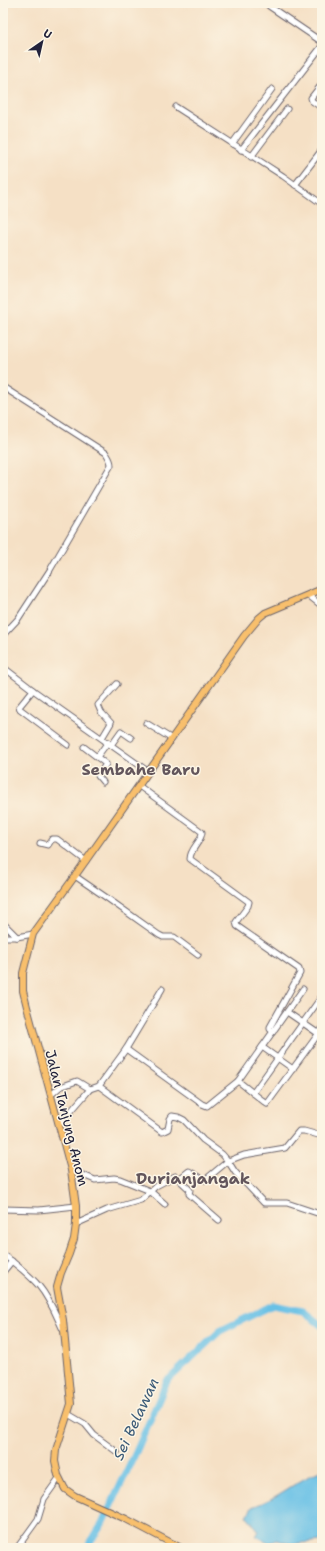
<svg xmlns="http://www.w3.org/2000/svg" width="325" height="1551" font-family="'Shantell Sans',sans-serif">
<rect width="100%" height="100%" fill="#fcf5e5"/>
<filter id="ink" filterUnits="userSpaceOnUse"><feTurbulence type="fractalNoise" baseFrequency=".025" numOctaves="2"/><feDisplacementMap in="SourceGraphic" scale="8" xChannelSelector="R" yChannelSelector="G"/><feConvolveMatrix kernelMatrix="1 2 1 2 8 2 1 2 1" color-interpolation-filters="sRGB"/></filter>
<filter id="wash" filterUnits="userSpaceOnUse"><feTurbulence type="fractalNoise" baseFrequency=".012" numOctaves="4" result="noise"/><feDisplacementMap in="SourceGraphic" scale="16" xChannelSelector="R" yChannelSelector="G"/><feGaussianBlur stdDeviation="0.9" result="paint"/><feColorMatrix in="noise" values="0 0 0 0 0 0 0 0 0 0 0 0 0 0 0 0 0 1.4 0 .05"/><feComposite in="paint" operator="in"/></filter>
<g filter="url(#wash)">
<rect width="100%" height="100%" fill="#f5e0c5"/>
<path fill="#69c1e6" stroke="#467290" d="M 322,1470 L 322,1541 L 291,1544 L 277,1540 L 270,1543 L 256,1536 L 259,1531 L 247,1516 L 252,1507 C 277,1499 297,1480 322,1470 Z"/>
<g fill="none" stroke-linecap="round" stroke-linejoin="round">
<polyline stroke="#69c1e6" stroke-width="7" points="87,1548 102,1524 136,1452 167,1381 220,1331 273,1305 303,1311 322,1326"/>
</g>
</g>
<g filter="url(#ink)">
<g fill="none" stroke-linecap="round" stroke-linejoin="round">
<defs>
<g id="minor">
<polyline points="271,3 269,6 322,42"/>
<polyline points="322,84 311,98 312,101 322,108"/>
<polyline points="176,107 283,176 322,204"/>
<polyline points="232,144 272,89"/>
<polyline points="241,150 322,46"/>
<polyline points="251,157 287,109"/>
<polyline points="295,185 321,151"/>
<path d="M 3,387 L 106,453 C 109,458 111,460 111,465 L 50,570 L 18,619 L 3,635"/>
<polyline points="308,595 322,606"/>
<polyline points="3,667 33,690 149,772"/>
<polyline points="33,690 19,707 20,709 68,745"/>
<polyline points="146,723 172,739"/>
<polyline points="102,738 111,723 101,712 98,705 117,684"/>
<polyline points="111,745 121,731 131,738"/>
<polyline points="84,747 106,764 98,776 103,782"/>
<polyline points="97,757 108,742"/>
<path d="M 139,786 L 202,832 C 202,842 190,848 190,859 L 249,902 L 248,906 L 236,922 L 237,926 L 299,969 L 300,973 L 270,1027 L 270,1029 L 273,1032"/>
<polyline points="40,843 48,845 52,839 57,839 86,861"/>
<polyline points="75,876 107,898 159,935 163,937 174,937 198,955"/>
<polyline points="3,923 17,937"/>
<polyline points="3,937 17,937 33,934"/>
<polyline points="287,1012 319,1034"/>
<polyline points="262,1047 293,1069"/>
<polyline points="126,1049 202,1104 207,1106 238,1081 303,989"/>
<polyline points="238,1081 267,1104 322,1029"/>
<polyline points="99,1086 162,1132 168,1129 170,1119 172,1116 178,1117 184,1120 203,1140 222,1154 228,1161 235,1172 264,1203 287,1203 317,1213 322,1213"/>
<polyline points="253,1093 322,996"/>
<polyline points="51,1095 60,1087 77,1081 90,1089"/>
<polyline points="59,1125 85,1095 90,1089 99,1086 126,1049 162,989"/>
<polyline points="71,1170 95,1180 114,1178 120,1179 150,1191 165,1204"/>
<polyline points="179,1179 189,1171 205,1180 228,1161 244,1155 285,1148 299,1131 304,1131 322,1136"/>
<polyline points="3,1209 39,1210 76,1206"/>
<polyline points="76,1224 107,1210 141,1200 156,1186 175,1176 190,1190 189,1194 219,1220"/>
<path d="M 3,1254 C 15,1264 28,1273 39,1286 C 50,1299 56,1315 63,1330"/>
<polyline points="3,1272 12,1261"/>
<polyline points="68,1414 85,1424 94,1435 117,1452"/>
<polyline points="17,1548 38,1519 44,1499 59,1478"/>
</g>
<polyline id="major" points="181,1548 126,1519 75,1496 65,1489 58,1475 55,1461 56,1450 71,1404 63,1320 57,1287 61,1273 69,1254 74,1239 76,1224 76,1206 71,1170 27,1007 23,991 23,973 33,934 75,876 244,636 259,618 265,613 322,589"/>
</defs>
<use href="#minor" stroke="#6c646b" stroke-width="7"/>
<use href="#major" stroke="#6c646b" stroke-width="8"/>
<use href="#minor" stroke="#fff" stroke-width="5"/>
<use href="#major" stroke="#f8bf6c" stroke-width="6"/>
</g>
</g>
<g text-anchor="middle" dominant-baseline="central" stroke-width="3" stroke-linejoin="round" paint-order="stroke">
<g font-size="14" fill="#22223b" stroke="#fcf5e5">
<text transform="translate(67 1118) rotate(76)">Jalan Tanjung Anom</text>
</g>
<g font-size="15" font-style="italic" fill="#3b5a77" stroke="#fcf5e5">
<text transform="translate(136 1419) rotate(-65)">Sei Belawan</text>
</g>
<g font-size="16" font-weight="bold" fill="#63565c" stroke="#fcf5e5">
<text x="141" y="769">Sembahe Baru</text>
<text x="193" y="1178">Durianjangak</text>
</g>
</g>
<rect width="325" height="1551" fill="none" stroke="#fcf5e5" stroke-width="16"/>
<g transform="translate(42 42) rotate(34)" stroke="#fcf5e5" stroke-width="3" paint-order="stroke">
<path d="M0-3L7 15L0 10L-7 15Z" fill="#22223b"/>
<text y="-6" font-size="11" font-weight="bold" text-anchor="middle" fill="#22223b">U</text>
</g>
</svg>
